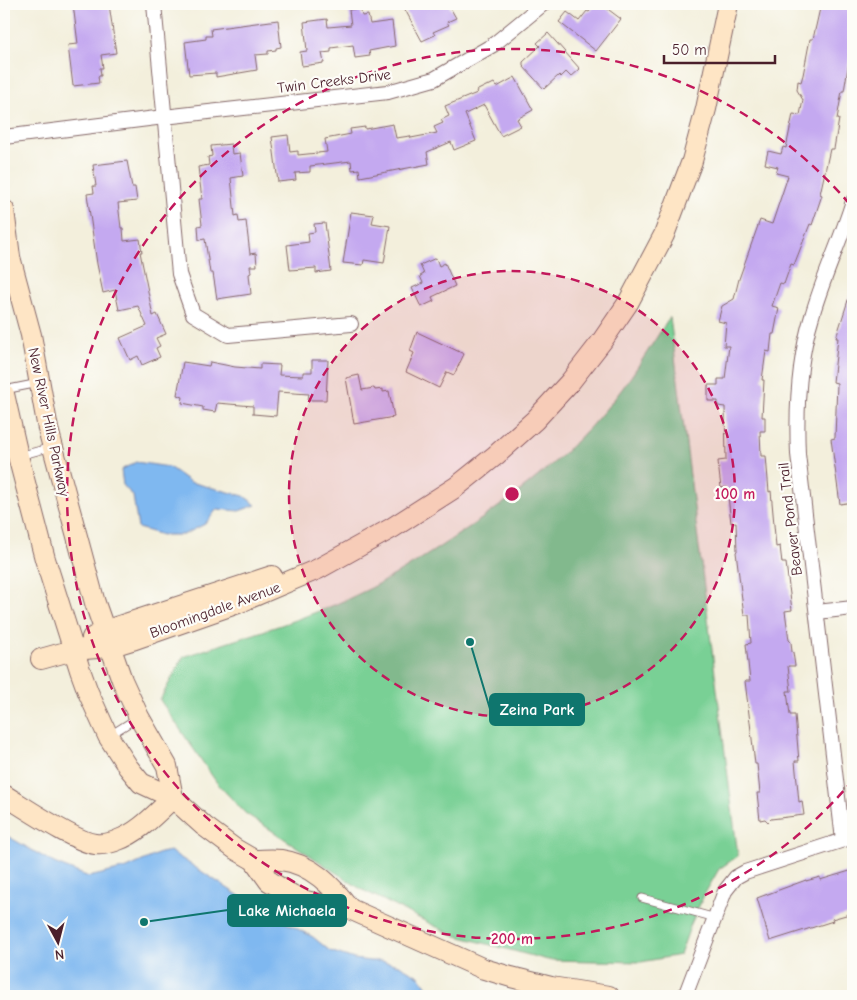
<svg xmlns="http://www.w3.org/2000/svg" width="857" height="1000" font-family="'Comic Neue',sans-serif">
<rect width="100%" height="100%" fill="#fdfcf7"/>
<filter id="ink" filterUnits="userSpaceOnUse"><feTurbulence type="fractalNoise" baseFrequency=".02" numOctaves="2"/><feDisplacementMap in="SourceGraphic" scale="10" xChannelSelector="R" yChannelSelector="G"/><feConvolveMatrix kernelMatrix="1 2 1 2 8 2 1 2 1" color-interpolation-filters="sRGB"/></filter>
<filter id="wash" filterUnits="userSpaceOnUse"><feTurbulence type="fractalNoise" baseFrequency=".0096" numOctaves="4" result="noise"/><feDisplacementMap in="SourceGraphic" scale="20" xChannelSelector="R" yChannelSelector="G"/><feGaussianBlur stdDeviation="1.12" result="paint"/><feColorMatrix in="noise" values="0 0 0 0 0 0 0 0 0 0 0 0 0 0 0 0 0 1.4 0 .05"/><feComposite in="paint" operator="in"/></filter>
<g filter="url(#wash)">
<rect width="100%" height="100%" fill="#f3efdc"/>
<path fill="#79d095" stroke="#627860" d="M 670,317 L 738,856 L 719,869 L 704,895 L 691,924 L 680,955 L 641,962 L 548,960 L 453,935 L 361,889 L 245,813 L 217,783 L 160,700 L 183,657 C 246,636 312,618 371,588 C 403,571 434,551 465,530 C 516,496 565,458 605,410 C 630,382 649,348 670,317 Z"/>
<g fill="#7fb8f0" stroke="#646c8e">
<polygon points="136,462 169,467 190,482 244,496 256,505 239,511 217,509 205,524 183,535 162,535 138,528 133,496 123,485 121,470"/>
<polygon points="4,834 54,863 89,877 127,868 160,853 170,851 258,908 313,937 330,951 354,959 370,961 381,961 399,965 420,977 429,990 444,991 462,996 4,996"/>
</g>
<g id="blocks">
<g fill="#c4a9f0">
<polygon points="73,4 109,4 116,53 101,55 103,68 100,68 101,76 98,76 99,83 73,86 68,45 78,44"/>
<polygon points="402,4 448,4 456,18 447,22 449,25 433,32 435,35 422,41"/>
<polygon points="595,4 601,4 621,19 596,51 559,22 567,12 579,21 587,11 589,12"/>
<polygon points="821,4 853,5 853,38 844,91 842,91 837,119 839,119 834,149 830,149 820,194 822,195 812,225 810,224 794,265 791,264 784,284 780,283 772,306 779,308 774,334 772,334 770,352 766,351 762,380 764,380 762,417 765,417 765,431 760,431 761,456 766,456 769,492 771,491 776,547 780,546 782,563 786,563 792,610 785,611 789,640 791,642 792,652 793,652 795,666 788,666 791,691 787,691 790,715 795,715 799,761 795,761 799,802 802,801 804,815 771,819 768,822 765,819 760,820 757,793 760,793 757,764 755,764 745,681 750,681 746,644 751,643 749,615 744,615 736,552 737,551 736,522 731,523 727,487 721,488 719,471 718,461 726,460 725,407 718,406 718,401 708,401 708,385 718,385 718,379 725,379 729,346 724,346 726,323 718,321 722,306 734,299 739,279 760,220 772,224 788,176 776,173 778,167 765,164 768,151 781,154 783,147 786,148 793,114 800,115 803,100 797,90 798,81 801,82 803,75 810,39 813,39"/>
<polygon points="360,8 362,16 368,15 370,24 392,21 395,46 369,51 370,56 355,58 353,45 331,48 331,52 322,53 324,63 302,66 300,52 307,51 304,22 327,19 328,27 351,25 349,10"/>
<polygon points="278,20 281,47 276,48 276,50 268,51 268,54 255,55 257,70 216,77 216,73 189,75 185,42 206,39 206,36 212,36 211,29"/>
<polygon points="548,33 580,69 571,77 566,72 561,77 559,75 544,89 523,66 523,62 540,46 537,43"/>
<polygon points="515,77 533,110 517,119 521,126 501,136 484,105 465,114 476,141 454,150 451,142 427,152 429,164 360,177 359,169 352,170 351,161 310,166 310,172 295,173 296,180 278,182 272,137 288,135 290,152 298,151 298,155 327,152 325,139 351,134 350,129 365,127 365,129 393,124 396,138 410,136 411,138 437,133 434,127 443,123 441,120 449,116 445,106 477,93 476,91 488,85 488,86 494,83 497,87"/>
<polygon points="231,144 232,154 240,153 243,176 231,178 235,216 238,215 239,222 246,221 250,254 256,253 257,266 250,266 251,273 249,274 251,294 217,299 213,273 210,273 205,239 199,240 198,226 202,225 199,199 202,199 198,167 209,165 208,157 212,156 211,146"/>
<polygon points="127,161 132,187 135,187 137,201 118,203 121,228 123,228 124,241 140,239 142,252 140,252 153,316 157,314 166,334 156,338 160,346 156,348 160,357 142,365 138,356 130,360 120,338 147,326 138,306 119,310 115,290 103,293 97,264 87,194 94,193 93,186 96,186 93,165"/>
<polygon points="351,212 374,215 372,223 390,226 384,263 364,260 363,265 343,263"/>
<polygon points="325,223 331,271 316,273 316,268 290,270 287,245 309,242 308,233 315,232 314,224"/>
<polygon points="436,258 439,266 445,263 455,286 432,297 434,301 421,307 412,288 423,283 420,276 424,274 420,265"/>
<polygon points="850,294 853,294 853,502 840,504 831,439 835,438 837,383 833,382 838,338 836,338"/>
<polygon points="417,332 464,354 454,375 447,372 439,388 406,372 414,353 410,351"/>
<polygon points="312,360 328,360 326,400 308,400 309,394 278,392 276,416 253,414 253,406 217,403 215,412 203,410 203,407 182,403 183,397 177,395 183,362 209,366 210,362 235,367 260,369 260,364 280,365 279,375 303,376 303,372 312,372"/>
<polygon points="359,375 362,390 374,388 375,390 383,389 383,392 389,391 394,417 354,424 346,378"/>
<polygon points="853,870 853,913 832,919 833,921 770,941 757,898 806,880 806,881 820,877 820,880"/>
</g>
</g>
</g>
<g filter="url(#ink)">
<use href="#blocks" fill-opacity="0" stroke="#856869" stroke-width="1"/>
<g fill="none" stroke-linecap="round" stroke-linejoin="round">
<defs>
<g id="lane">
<polyline points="4,390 39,383"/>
<polyline points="19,456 52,447"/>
<polyline points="110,735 137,718"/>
<polyline points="642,898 716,918"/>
</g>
<g id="street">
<polyline points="154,4 179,274 193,314 228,335 351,324"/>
<polyline points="4,137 164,117 388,92 434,79 493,45 543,4"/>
<polyline points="817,612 853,608"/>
<path d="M 843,840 L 798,454 C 796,408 798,361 812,316 C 823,277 841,240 853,201"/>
<polyline points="685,996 725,891 736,877 745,872 853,837"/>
</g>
<g id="secondary">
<polyline points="4,210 10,257 31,335 48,429 95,603 122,680 139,717 167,766 173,798"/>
<polyline points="4,394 18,456 45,559 80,670 88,692 108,736 128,767 141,783 173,798 204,826 235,849 254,860 269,881 292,895 306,901 320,904 350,909 484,969 511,977 551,987 609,996"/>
<polyline points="92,638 104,631 272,576"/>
<polyline points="41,659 73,650 109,647 132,640 238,603 318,569 392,528 456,487 496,455 535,420 570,382 602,341 628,303 664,235 692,161 706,109 728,4"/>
<path d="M 4,795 C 24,807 75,842 95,844 C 103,845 111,843 118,840 C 140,832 156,813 173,798"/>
<path d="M 254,860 C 263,860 272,859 281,860 C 312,864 332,886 350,909"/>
</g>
</defs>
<use href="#lane" stroke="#856869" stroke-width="9"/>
<use href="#street" stroke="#856869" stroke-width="16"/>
<use href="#secondary" stroke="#856869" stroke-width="22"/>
<use href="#lane" stroke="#fff" stroke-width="7"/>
<use href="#street" stroke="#fff" stroke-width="14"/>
<use href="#secondary" stroke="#fee5c5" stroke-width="20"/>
</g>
</g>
<circle cx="512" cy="494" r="223" fill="#c2185b" fill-opacity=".12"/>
<g fill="none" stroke="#c2185b" stroke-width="2.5" stroke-dasharray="9 6">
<circle cx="512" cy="494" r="223"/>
<path d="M853 780A445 445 0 1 1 853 208"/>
</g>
<g text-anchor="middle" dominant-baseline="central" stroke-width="4.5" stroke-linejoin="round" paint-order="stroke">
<g font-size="15" fill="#4a1f2b" stroke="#fdfcf7">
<text transform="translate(334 81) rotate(-7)">Twin Creeks Drive</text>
<text transform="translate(49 422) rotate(78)">New River Hills Parkway</text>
<text transform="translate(790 519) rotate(-97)">Beaver Pond Trail</text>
<text transform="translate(215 610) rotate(-20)">Bloomingdale Avenue</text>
</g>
</g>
<circle cx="512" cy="494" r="8" fill="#c2185b" stroke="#fdfcf7" stroke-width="2.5"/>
<g font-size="15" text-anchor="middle" font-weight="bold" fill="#c2185b" stroke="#fdfcf7" stroke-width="4.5" stroke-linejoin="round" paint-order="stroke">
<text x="735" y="499">100 m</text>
<text x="512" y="944">200 m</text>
</g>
<path fill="none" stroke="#0f766e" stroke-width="2" d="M470 642L490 709M144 922L228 910"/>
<g fill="#0f766e" stroke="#fdfcf7" stroke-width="2">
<circle cx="470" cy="642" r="5"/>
<circle cx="144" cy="922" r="5"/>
</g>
<g fill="#0f766e" stroke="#0f766e" stroke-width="2">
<rect x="490" y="694" width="94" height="31" rx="5"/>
<rect x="228" y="895" width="118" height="31" rx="5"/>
</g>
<g font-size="16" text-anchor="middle" font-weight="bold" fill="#fff">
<text x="537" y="715">Zeina Park</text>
<text x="287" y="916">Lake Michaela</text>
</g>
<rect width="857" height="1000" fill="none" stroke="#fdfcf7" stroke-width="20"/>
<g transform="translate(58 942) rotate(173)" stroke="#fdfcf7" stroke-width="4" paint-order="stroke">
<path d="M0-4L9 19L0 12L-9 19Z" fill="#4a1f2b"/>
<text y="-8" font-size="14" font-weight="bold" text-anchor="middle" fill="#4a1f2b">N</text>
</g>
<path d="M664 55v8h111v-8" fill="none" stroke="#4a1f2b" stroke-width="2.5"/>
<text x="672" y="55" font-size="15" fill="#4a1f2b" stroke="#fdfcf7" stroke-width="4" paint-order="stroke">50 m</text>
</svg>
